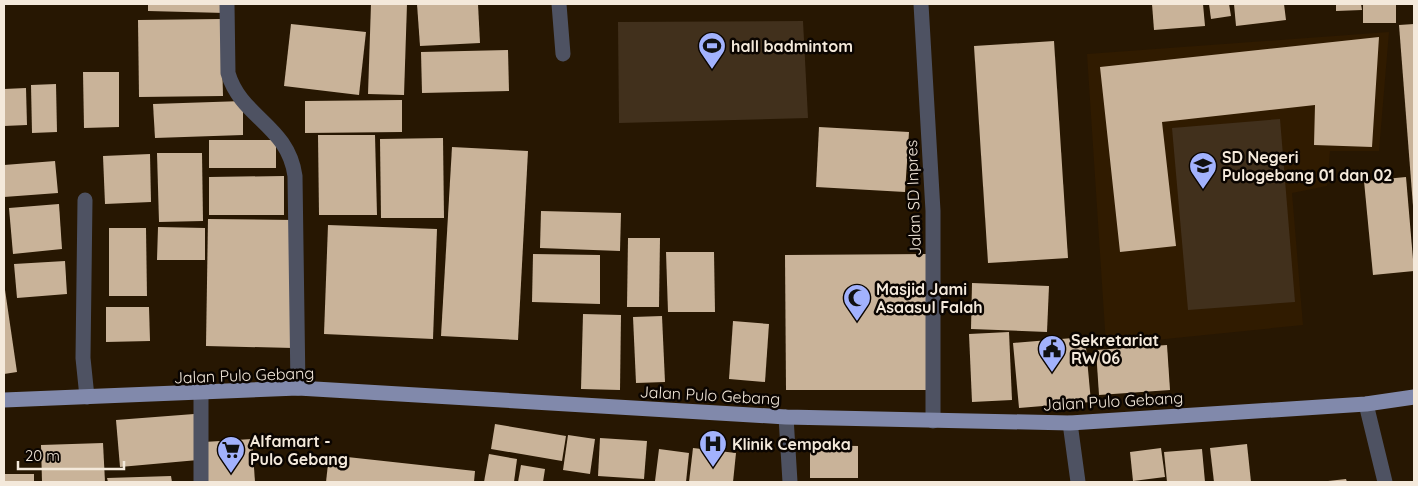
<svg xmlns="http://www.w3.org/2000/svg" width="1418" height="486" font-family="Quicksand,sans-serif">
<rect width="100%" height="100%" fill="#271702"/>
<polygon fill="#301b00" points="1389,32 1379,151 1330,151 1327,186 1292,193 1303,325 1106,345 1087,54"/>
<g fill="#41301c">
<polygon points="803,21 808,118 619,123 618,22"/>
<polygon points="1280,119 1295,302 1188,310 1172,128"/>
</g>
<g fill="#c9b399">
<polygon points="148,4 225,4 225,13 148,11"/>
<polygon points="371,4 407,4 404,95 368,94"/>
<polygon points="417,4 478,4 480,43 420,46"/>
<polygon points="1152,4 1203,4 1205,26 1154,30"/>
<polygon points="1209,4 1229,4 1231,16 1211,19"/>
<polygon points="1234,4 1284,4 1286,20 1236,26"/>
<polygon points="1336,4 1361,4 1362,10 1336,11"/>
<rect x="1363" y="4" width="33" height="19"/>
<polygon points="221,19 223,96 139,97 138,20"/>
<polygon points="291,24 366,32 359,95 284,86"/>
<polygon points="1414,24 1414,206 1413,206 1399,25"/>
<polygon points="1379,37 1372,147 1314,145 1315,105 1162,122 1176,246 1120,252 1100,67"/>
<polygon points="1054,41 1068,258 988,263 974,46"/>
<polygon points="508,50 509,91 422,93 421,52"/>
<polygon points="83,72 119,72 119,127 84,128"/>
<polygon points="56,84 57,132 32,133 31,85"/>
<polygon points="26,88 27,125 4,126 4,89"/>
<polygon points="402,100 402,132 305,133 305,101"/>
<polygon points="243,101 243,135 155,138 153,104"/>
<polygon points="819,127 909,132 905,192 816,187"/>
<polygon points="318,135 375,135 377,215 319,215"/>
<polygon points="443,138 444,218 381,218 380,139"/>
<rect x="209" y="140" width="67" height="28"/>
<polygon points="452,147 528,151 518,340 441,336"/>
<polygon points="157,153 202,153 203,221 159,222"/>
<polygon points="150,154 151,202 105,204 103,156"/>
<polygon points="55,161 58,193 4,197 4,165"/>
<polygon points="284,176 284,215 209,215 209,177"/>
<polygon points="1406,177 1414,271 1373,275 1364,181"/>
<polygon points="59,204 62,249 13,254 9,208"/>
<polygon points="541,211 621,213 620,251 540,248"/>
<polygon points="208,219 294,220 293,348 206,346"/>
<polygon points="328,225 437,229 433,339 324,334"/>
<polygon points="158,227 205,228 205,260 157,260"/>
<polygon points="109,228 146,228 147,296 109,296"/>
<polygon points="628,238 660,238 659,307 627,307"/>
<polygon points="666,252 714,252 715,312 668,312"/>
<polygon points="533,254 600,255 600,304 532,302"/>
<polygon points="928,254 929,390 786,390 785,255"/>
<polygon points="65,261 67,294 17,298 14,264"/>
<polygon points="4,283 17,372 4,374"/>
<polygon points="972,283 1049,286 1047,332 971,329"/>
<polygon points="106,307 149,307 150,341 106,342"/>
<polygon points="583,314 621,315 620,390 581,389"/>
<polygon points="662,316 665,382 636,383 633,317"/>
<polygon points="733,321 769,324 765,382 729,379"/>
<polygon points="1009,332 1012,400 972,402 969,334"/>
<polygon points="1085,337 1091,402 1019,408 1013,343"/>
<polygon points="1167,345 1170,390 1099,395 1096,350"/>
<polygon points="194,414 198,460 120,467 116,420"/>
<polygon points="495,424 566,436 562,461 491,449"/>
<polygon points="568,435 595,439 590,474 563,470"/>
<polygon points="600,438 647,441 644,479 598,476"/>
<polygon points="252,439 255,482 207,482 204,442"/>
<polygon points="103,443 105,482 42,482 41,445"/>
<polygon points="1247,444 1251,482 1214,482 1210,448"/>
<polygon points="810,445 858,446 858,478 810,478"/>
<polygon points="693,448 736,453 733,482 689,482"/>
<polygon points="1161,448 1165,477 1133,481 1130,452"/>
<polygon points="659,449 689,453 686,482 655,481"/>
<polygon points="1202,449 1205,482 1167,482 1164,452"/>
<polygon points="489,454 517,459 514,482 484,482"/>
<polygon points="329,455 475,471 474,482 326,482"/>
<polygon points="521,465 545,469 543,482 518,482"/>
<rect x="4" y="474" width="30" height="8"/>
<polygon points="171,476 172,482 108,482 107,478"/>
<polygon points="1346,479 1347,482 1328,482 1328,481"/>
</g>
<g fill="none" stroke-linecap="round" stroke-linejoin="round">
<g stroke="#4e5262" stroke-width="15">
<path d="M 227,4 L 228,73 C 241,118 288,125 295,176 L 298,388"/>
<polyline points="559,4 563,54"/>
<polyline points="921,4 933,211 933,421"/>
<polyline points="85,200 83,358 87,397"/>
<polyline points="1366,404 1385,482"/>
<polyline points="786,417 790,482"/>
<polyline points="1070,423 1078,482"/>
<polyline points="201,482 201,393"/>
</g>
<polyline stroke="#8189ab" stroke-width="15" points="4,400 298,388 786,417 1070,423 1366,404 1414,397"/>
</g>
<defs>
<symbol id="stadium-pin" viewBox="-11 -11 22 30"><path d="M0 17L-7.5 6A9.5 9.5 0 1 1 7.5 6Z" fill="#a2b2fd" stroke="#0b0501"/><path d="M0-5a6.5 5 0 1 0 0 10a6.5 5 0 1 0 0-10ZM-3.5-1.8h7v3.6h-7Z" fill="#111"/></symbol>
<symbol id="school-pin" viewBox="-11 -11 22 30"><path d="M0 17L-7.5 6A9.5 9.5 0 1 1 7.5 6Z" fill="#a2b2fd" stroke="#0b0501"/><path d="M0-5L7-2L0 1L-7-2ZM-4 1L0 2.5L4 1V4Q0 6-4 4Z" fill="#111"/></symbol>
<symbol id="mosque-pin" viewBox="-11 -11 22 30"><path d="M0 17L-7.5 6A9.5 9.5 0 1 1 7.5 6Z" fill="#a2b2fd" stroke="#0b0501"/><path d="M3.5-4.9A6 6 0 1 0 3.5 4.9A5 5 0 1 1 3.5-4.9Z" fill="#111"/></symbol>
<symbol id="civic-pin" viewBox="-11 -11 22 30"><path d="M0 17L-7.5 6A9.5 9.5 0 1 1 7.5 6Z" fill="#a2b2fd" stroke="#0b0501"/><path d="M-.6-6.5H3V-4.5H.6V-3L4-1V1h2V6H-6V1h2V-1L-.6-3ZM-1.2 2.5V6h2.4V2.5Z" fill="#111"/></symbol>
<symbol id="hospital-pin" viewBox="-11 -11 22 30"><path d="M0 17L-7.5 6A9.5 9.5 0 1 1 7.5 6Z" fill="#a2b2fd" stroke="#0b0501"/><path d="M-5-5h3v3.5h4V-5h3V5h-3V1.5h-4V5h-3Z" fill="#111"/></symbol>
<symbol id="supermarket-pin" viewBox="-11 -11 22 30"><path d="M0 17L-7.5 6A9.5 9.5 0 1 1 7.5 6Z" fill="#a2b2fd" stroke="#0b0501"/><path d="M-6-5.5h2.5l.6 2H6L4.5 2H-2.5L-4.4-4H-6ZM-1.5 3.2a1.3 1.3 0 1 0 .1 0ZM3 3.2a1.3 1.3 0 1 0 .1 0Z" fill="#111"/></symbol>
</defs>
<g fill-rule="evenodd">
<use href="#stadium-pin" x="696" y="30" width="32" height="43"/>
<use href="#school-pin" x="1187" y="150" width="32" height="43"/>
<use href="#mosque-pin" x="841" y="282" width="32" height="43"/>
<use href="#civic-pin" x="1036" y="333" width="32" height="43"/>
<use href="#hospital-pin" x="697" y="428" width="32" height="43"/>
<use href="#supermarket-pin" x="215" y="434" width="32" height="43"/>
</g>
<g text-anchor="middle" dominant-baseline="central" stroke-width="5" stroke-linejoin="round" paint-order="stroke">
<g font-size="16" font-weight="bold" fill="#f4e9db" stroke="#0b0501" text-anchor="start">
<text x="731" y="46">hall badmintom</text>
<text x="1222" y="157">SD Negeri<tspan x="1222" dy="18">Pulogebang 01 dan 02</tspan></text>
<text x="876" y="289">Masjid Jami<tspan x="876" dy="18">Asaasul Falah</tspan></text>
<text x="1071" y="340">Sekretariat<tspan x="1071" dy="18">RW 06</tspan></text>
<text x="250" y="441">Alfamart -<tspan x="250" dy="18">Pulo Gebang</tspan></text>
<text x="732" y="444">Klinik Cempaka</text>
</g>
<g font-size="16" fill="#f4e9db" stroke="#0b0501">
<text transform="translate(913 198) rotate(-92)">Jalan SD Inpres</text>
<text transform="translate(244 375) rotate(-2)">Jalan Pulo Gebang</text>
<text transform="translate(710 395) rotate(3)">Jalan Pulo Gebang</text>
<text transform="translate(1113 401) rotate(-3)">Jalan Pulo Gebang</text>
</g>
</g>
<rect width="1418" height="486" fill="none" stroke="#f4e9db" stroke-width="10"/>
<path d="M18 461v8h106v-8" fill="none" stroke="#f4e9db" stroke-width="2.5"/>
<text x="25" y="461" font-size="15" fill="#f4e9db" stroke="#0b0501" stroke-width="4" paint-order="stroke">20 m</text>
</svg>
